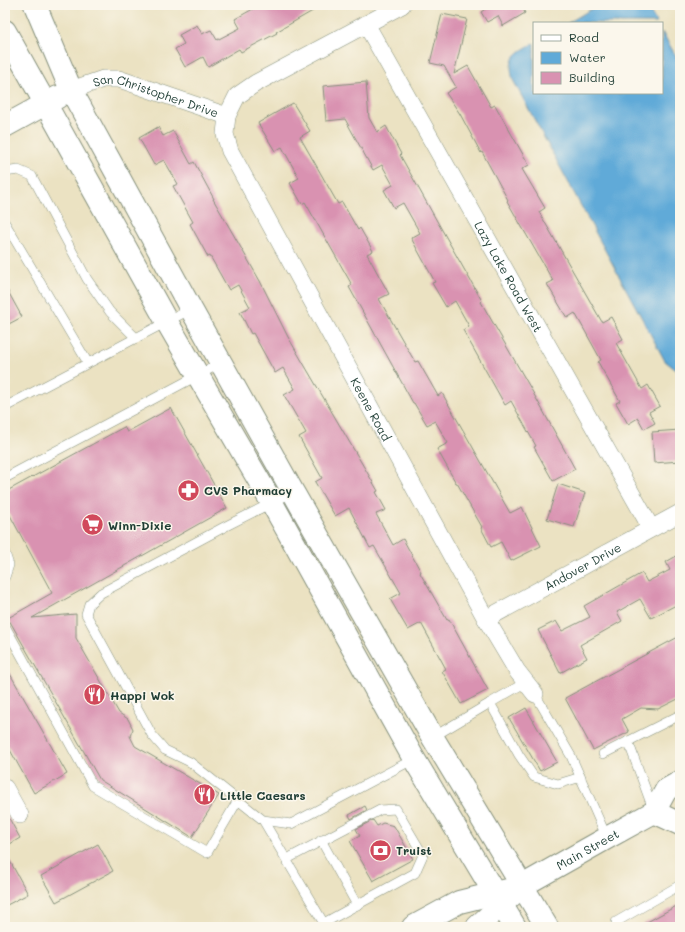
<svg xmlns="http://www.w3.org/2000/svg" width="685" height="932" font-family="Mali,sans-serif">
<rect width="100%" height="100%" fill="#fbf7ec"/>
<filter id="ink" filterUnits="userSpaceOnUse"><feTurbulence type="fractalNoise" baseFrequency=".025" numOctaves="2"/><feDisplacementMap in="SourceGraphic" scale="8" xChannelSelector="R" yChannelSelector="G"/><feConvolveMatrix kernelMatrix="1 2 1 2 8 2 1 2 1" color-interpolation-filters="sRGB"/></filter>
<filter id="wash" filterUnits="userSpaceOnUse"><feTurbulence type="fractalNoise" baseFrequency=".012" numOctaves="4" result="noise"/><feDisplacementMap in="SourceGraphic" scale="16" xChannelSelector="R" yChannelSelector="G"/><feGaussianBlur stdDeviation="0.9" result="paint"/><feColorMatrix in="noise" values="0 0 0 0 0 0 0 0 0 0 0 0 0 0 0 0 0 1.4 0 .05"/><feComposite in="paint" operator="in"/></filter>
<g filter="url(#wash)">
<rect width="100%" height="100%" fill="#ebe2c2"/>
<g fill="#60aad8" stroke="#407486">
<polygon points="598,5 646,5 657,23 568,23"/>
<path d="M 662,32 L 680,63 L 680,373 L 665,361 L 513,80 C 512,76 511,71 511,67 C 511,54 524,49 534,43 L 534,93 L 662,93 Z"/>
</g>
<g id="blocks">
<g fill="#d992b1">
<polygon points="260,5 323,5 276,32 277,33 241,52 239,49 208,67 203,57 185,67 175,49 184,44 179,35 197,25 202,34 211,30 217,40 240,28 235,19"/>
<polygon points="491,5 521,5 525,13 503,26 498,16 487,22 481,12"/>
<polygon points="442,14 467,19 454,74 468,66 491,107 495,105 529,165 522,169 545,208 539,212 602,322 611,317 623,339 616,343 642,389 648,385 660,406 649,412 655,423 644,429 638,418 628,424 616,403 620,401 598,362 601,360 575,313 567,318 547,284 553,281 507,201 508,200 482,152 481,153 460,114 446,93 456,87 444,66 430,63"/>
<polygon points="366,82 369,118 377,132 386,126 401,154 400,155 433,214 482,301 481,302 531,389 575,469 553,481 534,447 536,446 511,401 505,405 463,330 469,326 455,301 446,307 432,283 435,282 411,238 420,233 403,203 394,208 384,190 393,185 382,165 373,170 345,119 326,121 323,86"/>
<polygon points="293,103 310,131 300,137 338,204 342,202 358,230 360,228 373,251 367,254 389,294 379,299 415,362 418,361 438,396 442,393 510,513 522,507 541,546 511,561 501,542 491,547 481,528 482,527 457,483 456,483 437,449 448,443 435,421 427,425 414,403 413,403 349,287 352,285 305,202 302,204 290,183 299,178 282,147 275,151 258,123"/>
<polygon points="158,127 163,136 173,131 191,164 194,162 214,199 213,199 260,281 288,337 378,491 376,492 386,510 376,514 393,545 403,539 421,572 420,573 447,620 449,619 488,690 461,704 442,671 446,669 421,623 408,630 390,599 401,593 374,546 370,548 349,508 335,516 315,482 322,478 299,437 306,433 284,395 295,389 283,368 275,373 253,333 251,334 240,312 250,307 238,285 229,290 210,256 208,257 190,224 193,222 173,186 178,184 164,160 154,165 139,138"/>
<polygon points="5,286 22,317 5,326"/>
<polygon points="171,408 227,508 32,618 76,614 76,638 119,713 128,719 133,729 130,736 135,746 219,795 192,837 100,780 8,618 52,593 5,506 5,492 124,427 127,432"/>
<polygon points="680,430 680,461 654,463 652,432"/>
<polygon points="558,484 585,493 574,527 547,519"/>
<polygon points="680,554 680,603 651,618 640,599 617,612 622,621 580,645 587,658 560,673 538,630 556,621 562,631 590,617 584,606 642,573 647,582 670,570 666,562"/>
<polygon points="680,636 680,698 658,709 641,708 622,719 629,732 593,750 565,698"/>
<polygon points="5,665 67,774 34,793 5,741"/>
<polygon points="526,708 557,762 540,771 509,718"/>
<polygon points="365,806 367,810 351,819 349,815"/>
<polygon points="5,811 20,838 5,847"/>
<polygon points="373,820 377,826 383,823 394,826 413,859 373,881 350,841 360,836 356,829"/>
<polygon points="98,844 113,871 56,902 41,876"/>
<polygon points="5,852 28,894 5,906"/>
<polygon points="680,904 680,927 638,927"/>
</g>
</g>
</g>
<g filter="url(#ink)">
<use href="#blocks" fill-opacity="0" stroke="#85907b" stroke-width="1"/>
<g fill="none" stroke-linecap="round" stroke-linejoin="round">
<defs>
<g id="lane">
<polyline points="5,172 18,170 32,176 87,279 110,312 136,338"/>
<polyline points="5,223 88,363"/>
<polyline points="5,407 191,309"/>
<polyline points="5,478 221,363"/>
<polyline points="293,492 226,526 101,593 89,604 86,614 152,735 165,750 190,762 263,820 291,824 414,759"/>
<polyline points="5,553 9,565 5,577"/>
<polyline points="5,626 93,786 207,853 238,800"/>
<polyline points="526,682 490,703 519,755 534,777 558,784 581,777"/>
<polyline points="535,694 571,756 607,838"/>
<polyline points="433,737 490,703"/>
<polyline points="628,741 653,809"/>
<polyline points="603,754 680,715"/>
<polyline points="263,820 326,927"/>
<polyline points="321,840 357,905"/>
<polyline points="287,859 380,810 396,809 423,855 415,873 324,923"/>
<polyline points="616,922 680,885"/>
</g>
<g id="street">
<path id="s1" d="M 366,24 L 651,528"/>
<path id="s2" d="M 71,90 L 103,79 L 119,79 L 227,116 L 237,96 L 256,83 L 402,5"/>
<path id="s3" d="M 227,116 L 225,134 L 230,151 L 486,619 L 517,671 L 535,694"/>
<path id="s4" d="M 486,619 L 680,513"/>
<polyline points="5,788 20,815"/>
</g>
<g id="secondary">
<polyline points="35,5 71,90 191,309 293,492 433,738 547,927"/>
<polyline points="5,31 167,322 272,503 414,759 515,927"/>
<polyline points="5,126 58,97"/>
<polyline points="654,812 680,824"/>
<polyline points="413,927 459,902 508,890"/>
<path id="s5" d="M 477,927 L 522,886 L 607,838 L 654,812 L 666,790 L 680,782"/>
</g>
</defs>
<use href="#lane" stroke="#85907b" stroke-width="10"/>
<use href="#street" stroke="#85907b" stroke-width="18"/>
<use href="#secondary" stroke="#85907b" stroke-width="24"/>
<use href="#lane" stroke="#fff" stroke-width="9"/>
<use href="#street" stroke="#fff" stroke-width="17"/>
<use href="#secondary" stroke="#fff" stroke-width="22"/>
</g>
</g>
<defs>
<symbol id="pharmacy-disc" viewBox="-11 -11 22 22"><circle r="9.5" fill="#d1495b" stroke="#fbf7ec"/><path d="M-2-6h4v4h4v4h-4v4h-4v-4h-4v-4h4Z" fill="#fff"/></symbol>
<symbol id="supermarket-disc" viewBox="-11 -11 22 22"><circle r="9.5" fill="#d1495b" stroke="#fbf7ec"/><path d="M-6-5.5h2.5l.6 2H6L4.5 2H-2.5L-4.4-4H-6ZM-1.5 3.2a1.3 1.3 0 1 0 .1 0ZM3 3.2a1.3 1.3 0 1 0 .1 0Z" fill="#fff"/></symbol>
<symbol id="restaurant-disc" viewBox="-11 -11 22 22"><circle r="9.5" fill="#d1495b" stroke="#fbf7ec"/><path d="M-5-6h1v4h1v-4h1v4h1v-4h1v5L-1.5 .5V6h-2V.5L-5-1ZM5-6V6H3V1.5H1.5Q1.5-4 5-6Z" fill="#fff"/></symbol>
<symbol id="bank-disc" viewBox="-11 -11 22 22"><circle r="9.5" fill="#d1495b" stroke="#fbf7ec"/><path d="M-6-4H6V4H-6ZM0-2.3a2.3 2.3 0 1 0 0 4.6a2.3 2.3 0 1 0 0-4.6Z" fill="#fff"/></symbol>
</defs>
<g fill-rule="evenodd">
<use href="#pharmacy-disc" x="176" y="478" width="25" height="25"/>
<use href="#supermarket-disc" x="80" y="512" width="25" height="25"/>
<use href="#restaurant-disc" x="82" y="682" width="25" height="25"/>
<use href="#restaurant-disc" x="192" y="782" width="25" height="25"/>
<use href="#bank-disc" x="368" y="838" width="25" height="25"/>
</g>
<g text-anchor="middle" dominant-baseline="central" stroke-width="3" stroke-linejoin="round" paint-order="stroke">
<g font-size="12" fill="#1f3d34" stroke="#fbf7ec">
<text stroke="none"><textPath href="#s2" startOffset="89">San Christopher Drive</textPath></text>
<text stroke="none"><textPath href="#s1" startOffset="290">Lazy Lake Road West</textPath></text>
<text stroke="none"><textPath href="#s3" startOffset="330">Keene Road</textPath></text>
<text stroke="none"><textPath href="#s4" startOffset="110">Andover Drive</textPath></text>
<text stroke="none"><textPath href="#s5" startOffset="136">Main Street</textPath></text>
</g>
<g font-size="12" font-weight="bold" fill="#1f3d34" stroke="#fbf7ec" text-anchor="start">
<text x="204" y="490">CVS Pharmacy</text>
<text x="108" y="525">Winn-Dixie</text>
<text x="110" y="695">Happi Wok</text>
<text x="220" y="795">Little Caesars</text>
<text x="396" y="850">Truist</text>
</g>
</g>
<rect width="685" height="932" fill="none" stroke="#fbf7ec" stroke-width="20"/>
<rect x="533" y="22" width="130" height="72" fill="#fbf7ec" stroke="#a3ada2"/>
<rect x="541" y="35" width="20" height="6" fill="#ffffff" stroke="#a3ada2"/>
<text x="569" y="42" font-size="12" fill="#1f3d34">Road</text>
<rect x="541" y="52" width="20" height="12" fill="#60aad8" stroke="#a3ada2"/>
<text x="569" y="62" font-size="12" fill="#1f3d34">Water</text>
<rect x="541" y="72" width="20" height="12" fill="#d992b1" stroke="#a3ada2"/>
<text x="569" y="82" font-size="12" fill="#1f3d34">Building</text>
</svg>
